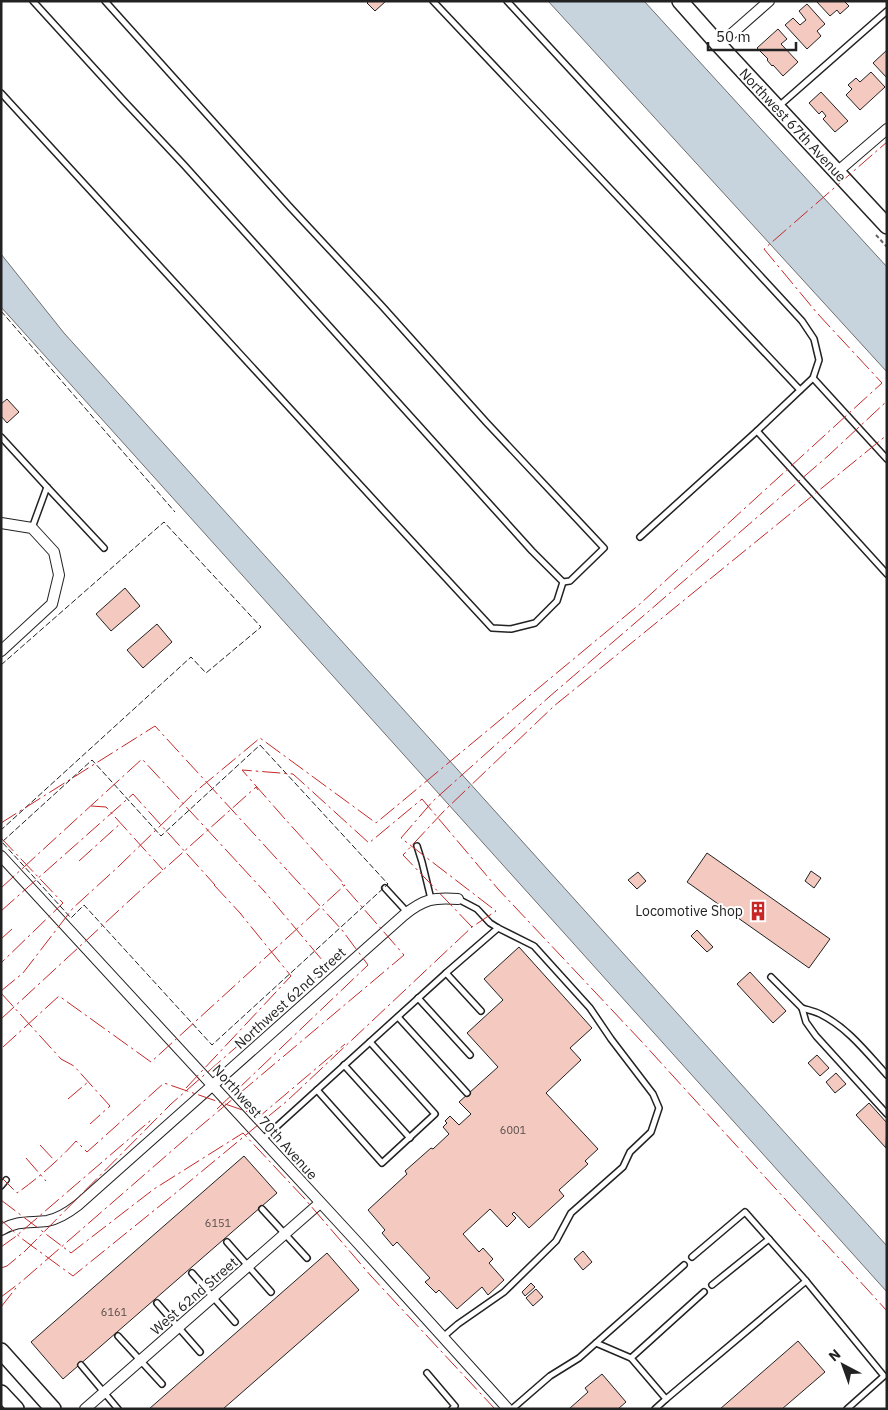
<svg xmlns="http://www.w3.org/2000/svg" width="888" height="1410" font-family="'IBM Plex Sans',sans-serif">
<rect width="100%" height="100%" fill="#fff"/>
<g fill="#c7d3dd" stroke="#6f6f6f">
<polygon points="548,1 644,1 887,267 887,372"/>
<polygon points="1,254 64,333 887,1246 887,1292 1,307"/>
</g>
<g fill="#f3c9c0" stroke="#222">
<polygon points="369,1 386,1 375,11 367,3"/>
<polygon points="818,1 846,1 845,2 849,6 840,14 837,10 830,16 817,2"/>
<polygon points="807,4 825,24 817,31 821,36 807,49 785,25 793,18 800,25 806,20 799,11"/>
<polygon points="778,29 787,39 781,44 798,62 783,76 773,65 772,66 767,60 768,59 757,48"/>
<polygon points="887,50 887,78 873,63"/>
<polygon points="871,72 885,87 860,110 846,95 852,89 848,85 856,78 860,82"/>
<polygon points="821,92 848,121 835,132 823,119 826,116 822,111 819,114 809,103"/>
<polygon points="7,399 19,412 7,423 1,416 1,404"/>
<polygon points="125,588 140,606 111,631 96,614"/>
<polygon points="157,624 172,642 143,668 127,650"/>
<polygon points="707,853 830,939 809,968 687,882"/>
<polygon points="811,871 821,878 814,888 805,881"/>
<polygon points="638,872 646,881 637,889 628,880"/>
<polygon points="697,930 713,947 707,952 691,936"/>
<polygon points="519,947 592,1028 570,1048 581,1060 546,1093 598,1149 585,1161 588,1164 559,1190 564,1196 529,1228 514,1212 512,1214 516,1218 507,1227 490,1209 463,1234 479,1252 483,1248 493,1259 489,1263 504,1280 488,1295 482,1287 457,1309 439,1290 436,1293 425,1282 430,1278 397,1242 393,1246 382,1233 385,1230 368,1210 407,1174 405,1171 431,1148 433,1149 449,1134 443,1127 447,1123 445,1121 450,1116 459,1125 471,1114 459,1102 498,1067 467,1033 503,1000 484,979"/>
<polygon points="750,972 786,1011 773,1023 737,984"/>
<polygon points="817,1055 829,1068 820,1076 808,1063"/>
<polygon points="836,1073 846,1084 835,1093 826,1082"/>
<polygon points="869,1103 887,1123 886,1148 856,1115"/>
<polygon points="244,1156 277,1193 63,1379 31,1342"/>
<polygon points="583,1251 592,1262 583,1270 574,1259"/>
<polygon points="327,1253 359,1290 223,1409 149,1409"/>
<polygon points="531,1283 535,1287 525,1296 522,1292"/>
<polygon points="536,1289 543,1297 533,1306 526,1298"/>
<polygon points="798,1341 825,1372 782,1409 720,1409"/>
<polygon points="602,1374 626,1402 618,1409 569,1409 588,1392 585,1388"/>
</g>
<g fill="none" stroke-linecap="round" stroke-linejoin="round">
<defs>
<g id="lane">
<polyline points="105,1 289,206 382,306 486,422 604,548 570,581 563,582"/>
<polyline points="433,1 800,390"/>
<polyline points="507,1 802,321 814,339 819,360 813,378 757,431 640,537"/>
<polyline points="1,93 384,511 492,628 511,629 535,623 557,601 563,582 532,551 184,165 124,101 33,1"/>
<polyline points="779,106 887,11"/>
<polyline points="813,378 887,459"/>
<polyline points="757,431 887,574"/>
<polyline points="1,437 47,487 104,548"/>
<polyline points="32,528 47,487"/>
<polyline points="417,846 422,862 431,899"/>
<polyline points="385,888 407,912"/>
<polyline points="446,973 498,928"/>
<polyline points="771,977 802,1008 806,1022 816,1036 887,1114"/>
<polyline points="418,998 470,1055"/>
<path d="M 802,1008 C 808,1010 814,1011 820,1014 C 847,1027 867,1053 887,1075"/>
<polyline points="398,1017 467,1093"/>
<polyline points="344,1065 410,1138"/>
<polyline points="317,1090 382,1163 435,1114 370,1042"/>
<polyline points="263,1139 446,973 481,1011"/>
<polyline points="1,1186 6,1180"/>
<polyline points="262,1209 307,1258"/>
<polyline points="227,1242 271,1292"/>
<polyline points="192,1273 235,1322"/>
<polyline points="806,1281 884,1376 847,1409"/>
<polyline points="712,1285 769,1239"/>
<polyline points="157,1303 200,1352"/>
<polyline points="118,1336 162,1384"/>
<polyline points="443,1337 458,1324 504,1292 556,1241 571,1213 623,1167 630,1152 651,1132 659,1108 653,1094 611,1039 590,1008 534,946 498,928 490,923 477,909 458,899"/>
<polyline points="596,1343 631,1358 704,1292"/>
<polyline points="631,1358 666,1399 655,1409"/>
<polyline points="81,1365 118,1409"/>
<polyline points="427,1373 455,1406 452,1409"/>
<polyline points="666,1399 806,1281 745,1212 692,1257"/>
<polyline points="512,1409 550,1376 579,1358 684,1265"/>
</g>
<g id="street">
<polyline points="719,45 769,1"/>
<polyline points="837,172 887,129"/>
<polyline points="1,523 32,528 54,552 59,575 52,604 1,651"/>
<polyline points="1,856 356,1241 508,1409"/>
<path d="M 1,1230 C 18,1220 29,1223 47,1221 C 58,1219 69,1212 78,1205 L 404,915 C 424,899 434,897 458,899"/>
<polyline points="85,1409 320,1203"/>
</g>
<g id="secondary">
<polyline points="680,1 719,45 887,226"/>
<polyline points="1,1351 53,1409"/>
<polyline points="1,1393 16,1409"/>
</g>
</defs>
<use href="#lane" stroke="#222" stroke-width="8"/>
<use href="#street" stroke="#222" stroke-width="12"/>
<use href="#secondary" stroke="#222" stroke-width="18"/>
<polyline stroke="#646464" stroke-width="2" stroke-dasharray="4 2.5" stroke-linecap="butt" points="876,235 887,247"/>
<use href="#lane" stroke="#fff" stroke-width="5"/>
<use href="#street" stroke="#fff" stroke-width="10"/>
<use href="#secondary" stroke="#fff" stroke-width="15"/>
<g stroke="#222" stroke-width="1" stroke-dasharray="6 2.5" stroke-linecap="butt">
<polyline points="1,311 175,512"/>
<polyline points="1,665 164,522 261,627 206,673 191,657 1,830"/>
<polygon points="260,745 388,884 212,1045 84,905 71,918 2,842 92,760 161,836"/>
</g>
<g stroke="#c62828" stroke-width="1" stroke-dasharray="18 4 2.5 4" stroke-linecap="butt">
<polyline points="91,806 106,807 163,870"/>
<polyline points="285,819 242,770 293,774 369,843 422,799 498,889 643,1043 887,1311"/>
<polyline points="1,823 155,726 266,847"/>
<polyline points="1,838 63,903 1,963"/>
<polyline points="265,846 287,870"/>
<polyline points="79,861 121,823"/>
<polyline points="239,864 264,891"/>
<polyline points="214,885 241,914"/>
<polyline points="1,888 142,759 239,864"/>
<polyline points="1,911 133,794 215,885"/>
<polyline points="472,927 403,855 444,811 554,706 887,435"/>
<polyline points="1,939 12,929"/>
<polyline points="1,991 23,973 73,908 118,867 195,792 260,738 376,823 641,603 882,383 817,313 764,249 887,142"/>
<polyline points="1,993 61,1059 74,1066 110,1106 90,1124"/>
<polyline points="1,1019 143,888 256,787 258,790"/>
<polyline points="3,1047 59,996 151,1062 345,885 285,819"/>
<polyline points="186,1088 291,976 240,913"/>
<polyline points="68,1099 88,1082"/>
<polyline points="217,1109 368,965 342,930 287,870"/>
<polyline points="40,1145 55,1161"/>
<polyline points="26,1158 46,1181"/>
<path d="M 1,1177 L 17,1193 C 36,1180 61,1158 76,1141 L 87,1152 L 164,1083 L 260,1116 L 345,1044"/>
<polyline points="1,1200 71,1253 154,1189 243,1133 304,1198 371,1276 495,1409"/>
<polyline points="1,1220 21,1238 73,1276 172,1196 287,1101 472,927 496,911 401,838 433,801 549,697 649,611 829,455 887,401"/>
<polyline points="1,1247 15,1237 151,1120"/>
<polyline points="1,1268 7,1266 25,1251 171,1104 328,967 264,891"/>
<polyline points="1,1297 21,1282 190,1135 404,955 342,884"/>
<polyline points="1,1307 16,1288"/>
</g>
</g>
<defs>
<symbol id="building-bare" viewBox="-9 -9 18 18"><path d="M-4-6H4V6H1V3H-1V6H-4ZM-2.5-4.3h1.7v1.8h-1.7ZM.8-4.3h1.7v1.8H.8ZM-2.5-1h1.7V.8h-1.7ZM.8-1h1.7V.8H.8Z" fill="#c62828" stroke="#fff" stroke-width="2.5" paint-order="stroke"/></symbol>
</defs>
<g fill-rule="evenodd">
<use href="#building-bare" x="744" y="897" width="28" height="28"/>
</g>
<g text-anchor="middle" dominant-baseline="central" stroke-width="4" stroke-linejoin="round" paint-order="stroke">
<g font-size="11" fill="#564c4a">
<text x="513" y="1130">6001</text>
<text x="218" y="1223">6151</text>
<text x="114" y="1312">6161</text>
</g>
<g font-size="14" fill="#222" stroke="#fff">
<text transform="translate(793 125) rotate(47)">Northwest 67th Avenue</text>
<text transform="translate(290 998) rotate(-42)">Northwest 62nd Street</text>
<text transform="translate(265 1122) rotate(48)">Northwest 70th Avenue</text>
<text transform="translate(194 1296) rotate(-41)">West 62nd Street</text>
</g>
<g font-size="14" fill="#222" stroke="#fff" text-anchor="end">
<text x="743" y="911">Locomotive Shop</text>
</g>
</g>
<rect width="888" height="1410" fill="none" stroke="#222222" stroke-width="5"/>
<g transform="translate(843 1365) rotate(319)" stroke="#ffffff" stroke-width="4" paint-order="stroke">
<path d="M0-4L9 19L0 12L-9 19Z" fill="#222222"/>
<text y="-8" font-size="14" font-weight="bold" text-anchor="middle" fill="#222222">N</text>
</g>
<path d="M708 42v8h88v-8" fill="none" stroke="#222222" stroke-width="2.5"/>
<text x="716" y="42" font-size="15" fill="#222222" stroke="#ffffff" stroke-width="4" paint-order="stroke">50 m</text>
</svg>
